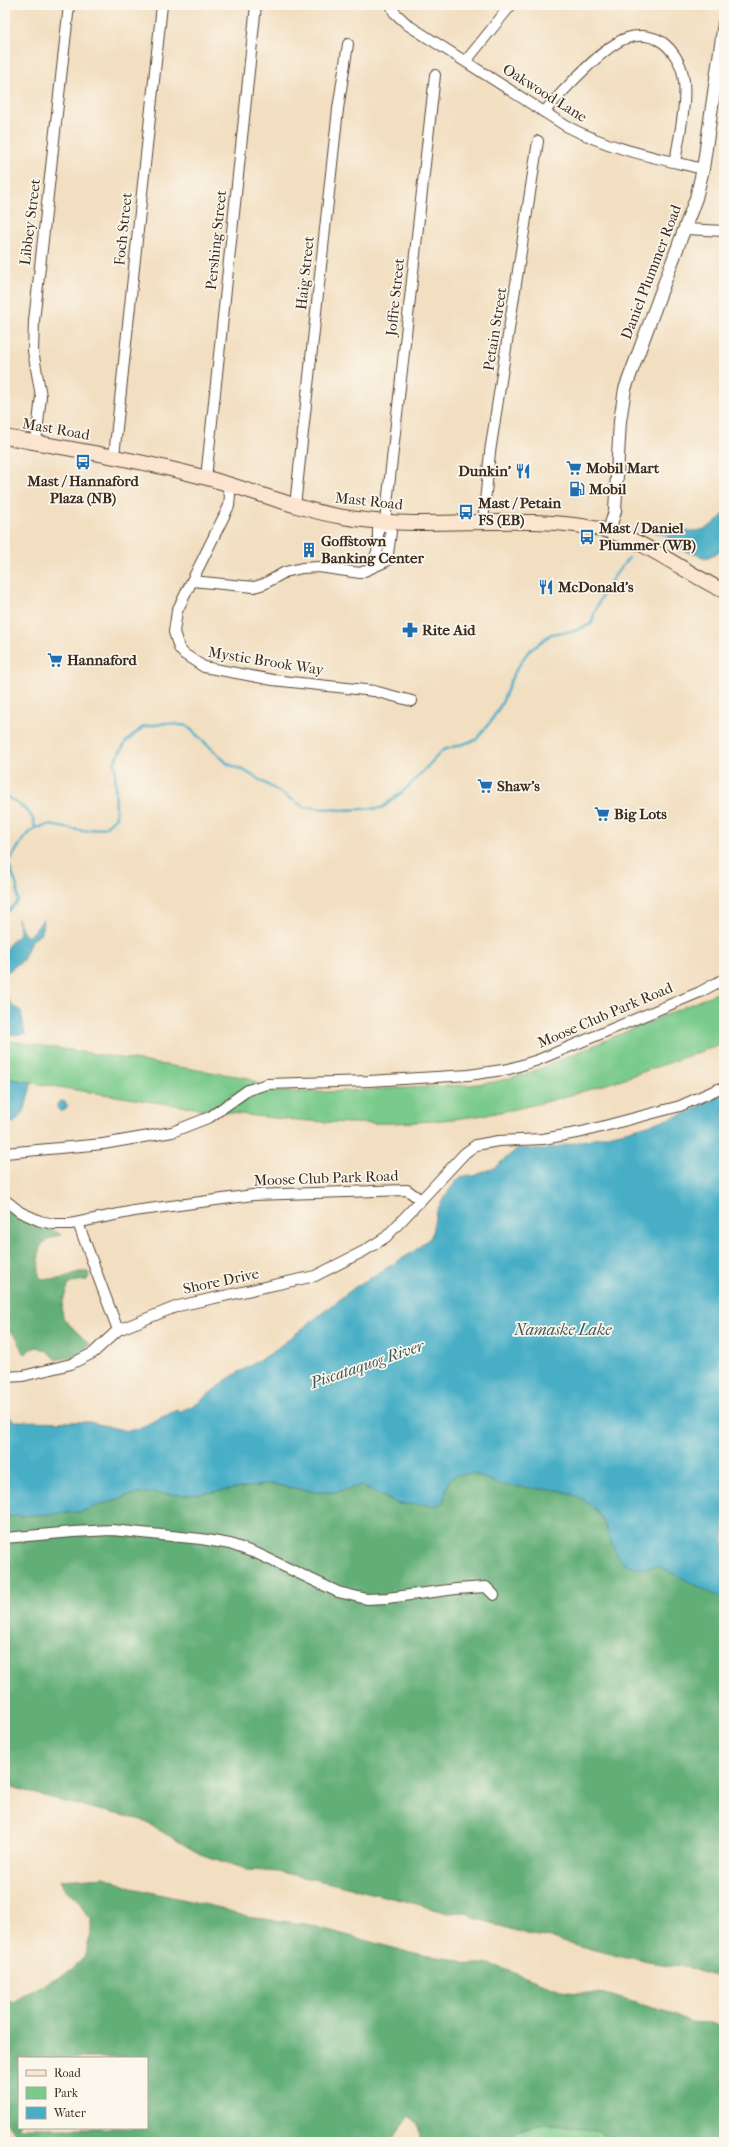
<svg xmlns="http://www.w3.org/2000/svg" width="729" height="2147" font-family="'IM FELL French Canon',serif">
<rect width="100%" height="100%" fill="#fbf7ec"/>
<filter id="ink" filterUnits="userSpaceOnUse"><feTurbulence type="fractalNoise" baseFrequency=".025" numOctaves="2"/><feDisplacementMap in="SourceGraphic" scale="8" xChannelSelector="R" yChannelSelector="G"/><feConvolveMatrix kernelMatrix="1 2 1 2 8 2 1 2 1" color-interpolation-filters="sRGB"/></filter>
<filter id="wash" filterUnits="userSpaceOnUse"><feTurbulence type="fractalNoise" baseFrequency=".012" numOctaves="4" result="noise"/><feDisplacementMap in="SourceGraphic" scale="16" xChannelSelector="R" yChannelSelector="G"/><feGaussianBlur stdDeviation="0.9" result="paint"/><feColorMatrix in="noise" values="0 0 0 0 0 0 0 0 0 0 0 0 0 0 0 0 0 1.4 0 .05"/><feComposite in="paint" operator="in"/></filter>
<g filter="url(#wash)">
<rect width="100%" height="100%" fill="#f2dec0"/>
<g fill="#79ca8b" stroke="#5a7a54">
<path d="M 724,990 L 724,1043 C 643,1072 562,1103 477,1116 C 364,1132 266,1119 154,1102 C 104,1094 55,1087 5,1078 L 5,1040 L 249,1078 L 271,1092 L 327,1092 L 469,1085 L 495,1082 L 529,1073 Z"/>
<path d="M 558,2124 L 600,2132 L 609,2142 L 498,2142 C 521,2128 530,2125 558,2124 Z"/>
</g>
<g fill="#62ae77" stroke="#4e6c4a" fill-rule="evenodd">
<path d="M 5,1208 C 10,1212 34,1225 41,1227 C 49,1230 54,1229 61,1235 C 34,1241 39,1252 39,1276 L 42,1279 L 59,1279 L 79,1272 L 88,1272 L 89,1276 L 87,1280 L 77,1281 L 69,1284 C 65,1295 59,1308 64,1319 L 89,1344 C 82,1355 68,1360 55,1359 L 46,1350 L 37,1347 L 29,1350 L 26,1354 L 22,1352 L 18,1339 L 5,1327 Z"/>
<polygon points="466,1472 564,1491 582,1499 596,1510 603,1521 617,1556 634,1567 659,1566 671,1571 724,1600 724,1980 689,1968 656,1963 632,1957 622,1957 551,1938 526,1934 475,1918 467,1912 447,1913 417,1904 313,1879 279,1872 249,1870 200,1854 142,1820 65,1802 5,1785 5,1517 80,1512 129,1495 148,1493 190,1495 271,1484 316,1492 335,1492 361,1486 399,1504 438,1505 443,1503 449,1480 457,1475"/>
<path d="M 105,1877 L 132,1888 L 221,1908 L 247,1917 L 306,1924 L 415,1954 L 452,1959 L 470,1964 L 490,1964 L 566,1992 L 609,1995 L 674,2014 L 690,2022 L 711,2023 L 724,2028 L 724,2142 L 609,2142 L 600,2132 L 558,2124 L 532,2125 L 515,2132 L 498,2142 L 421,2142 L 418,2124 L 410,2116 L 389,2142 L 24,2142 L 5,2122 L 5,2003 L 8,2001 L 13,2002 L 36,1988 L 72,1970 L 84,1957 L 91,1934 L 91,1919 C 86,1914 84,1911 81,1905 C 75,1895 64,1892 60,1880 ZM 19,2058 L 147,2058 L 147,2128 L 19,2128 Z"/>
</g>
<g fill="#47aec6" stroke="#416c72">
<path d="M 724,514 L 724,550 L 706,558 L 683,550 L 665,541 L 672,529 C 698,532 704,534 724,514 Z"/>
<polygon points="18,919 23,932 27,937 35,931 43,919 42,933 31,941 23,960 5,974 5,949 19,934"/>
<polygon points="5,995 13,1006 21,1011 25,1034 5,1035"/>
<polygon points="5,1078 32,1082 24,1112 14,1123 5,1122"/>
<polygon points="724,1092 724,1600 659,1566 644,1568 634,1567 624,1563 617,1556 603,1521 596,1510 582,1499 564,1491 500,1485 472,1473 457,1475 449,1480 443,1503 438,1505 399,1504 361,1486 335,1492 316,1492 271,1484 190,1495 148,1493 129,1495 80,1512 5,1517 5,1417 11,1418 13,1421 90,1422 127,1431 137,1429 177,1410 179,1412 198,1403 229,1378 270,1354 355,1287 413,1252 431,1237 436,1213 442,1200 457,1180 468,1175 474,1176 494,1168 518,1148 543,1150 638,1128 687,1113"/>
<circle cx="62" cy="1106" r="5"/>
</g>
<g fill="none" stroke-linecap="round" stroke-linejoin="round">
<g stroke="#47aec6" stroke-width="2.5">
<polyline points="655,532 670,536"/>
<path d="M 5,794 C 17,806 33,808 35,828"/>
<path d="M 5,915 L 18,901 L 17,886 L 8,863 L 24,838 L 35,828 L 49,825 L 84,831 L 105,827 L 116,817 L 115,760 L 126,742 L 143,727 L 166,723 L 187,726 L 228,764 L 245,771 L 304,807 L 342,810 L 382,808 L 408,787 L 443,750 L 476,740 L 491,721 L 502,703 L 513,675 L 527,653 L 551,634 L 574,631 L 591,624 C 598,598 611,578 629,558"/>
</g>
</g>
</g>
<g filter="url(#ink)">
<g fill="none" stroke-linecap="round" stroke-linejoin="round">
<defs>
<g id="minor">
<path d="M 391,5 L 394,12 L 408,25 L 566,126 C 613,150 653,157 703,169"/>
<polyline points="466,61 511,5"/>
<path d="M 544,112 C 561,93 604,45 627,38 C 639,34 652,36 662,42 C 672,49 681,63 683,75 C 688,98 679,138 675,162"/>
<polyline points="686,229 724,231"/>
<polyline points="36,442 41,396 33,351 34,321 69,5"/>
<polyline points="114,456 162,5"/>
<polyline points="206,478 256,5"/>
<polyline points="226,484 230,495 229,506 177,611 174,632 179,648 184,654 204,667 273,680 374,691 412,701"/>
<polyline points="295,506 338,109 348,44"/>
<polyline points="385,522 435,75"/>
<polyline points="483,522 490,452 538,141"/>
<polyline points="371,568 378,549 378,530 385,522"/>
<polyline points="192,581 254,587 264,584 285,572 302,568 319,567 360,573 387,561 391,532 385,522"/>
<polyline points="5,1153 103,1144 172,1132 210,1117 248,1090 267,1084 369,1081 469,1075 509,1069 538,1060 700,992 724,979"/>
<polyline points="5,1200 20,1212 40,1221 54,1224 70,1224 134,1211 253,1195 407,1190 421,1200 465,1153 476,1145 498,1141 543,1139 582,1132 680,1106 718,1089"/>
<polyline points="78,1223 118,1330"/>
<polyline points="5,1377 23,1376 71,1364 93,1353 118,1330 178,1306 315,1276 364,1251 386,1237 421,1200"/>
<polyline points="5,1538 73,1532 112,1530 201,1539 230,1544 258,1554 338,1592 367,1599 387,1598 456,1589 486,1587 494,1595"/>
</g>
<polyline id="tertiary" points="609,531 615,511 620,421 625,389 696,198 703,169 724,23"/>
<path id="secondary" d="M 5,437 C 72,449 140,460 207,478 C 252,490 296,509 343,517 C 428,532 516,512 600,529 C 641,537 685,573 724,591"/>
</defs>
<use href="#minor" stroke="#564536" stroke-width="12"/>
<use href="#tertiary" stroke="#564536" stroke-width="14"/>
<use href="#secondary" stroke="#564536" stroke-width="16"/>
<use href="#minor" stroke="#fff" stroke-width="10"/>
<use href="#tertiary" stroke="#fff" stroke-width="12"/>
<use href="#secondary" stroke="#fce5cf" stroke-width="14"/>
</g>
</g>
<defs>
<symbol id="bus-bare" viewBox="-9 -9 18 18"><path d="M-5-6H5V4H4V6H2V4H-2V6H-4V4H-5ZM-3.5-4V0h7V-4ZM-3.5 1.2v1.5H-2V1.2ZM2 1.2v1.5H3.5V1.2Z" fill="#1f6fb2" stroke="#fbf7ec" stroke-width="2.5" paint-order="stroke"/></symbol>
<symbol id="supermarket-bare" viewBox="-9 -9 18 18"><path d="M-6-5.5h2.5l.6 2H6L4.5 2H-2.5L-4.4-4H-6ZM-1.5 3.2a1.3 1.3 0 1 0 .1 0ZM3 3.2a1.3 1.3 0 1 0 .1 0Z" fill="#1f6fb2" stroke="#fbf7ec" stroke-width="2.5" paint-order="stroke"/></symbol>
<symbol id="restaurant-bare" viewBox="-9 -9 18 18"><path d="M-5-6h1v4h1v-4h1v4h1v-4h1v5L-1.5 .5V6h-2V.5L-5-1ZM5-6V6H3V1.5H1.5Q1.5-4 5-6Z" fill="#1f6fb2" stroke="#fbf7ec" stroke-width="2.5" paint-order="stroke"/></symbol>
<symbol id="fuel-bare" viewBox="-9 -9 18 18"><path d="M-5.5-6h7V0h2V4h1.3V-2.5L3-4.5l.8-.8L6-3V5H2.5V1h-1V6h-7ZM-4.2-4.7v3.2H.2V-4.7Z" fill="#1f6fb2" stroke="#fbf7ec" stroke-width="2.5" paint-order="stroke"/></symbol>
<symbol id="building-bare" viewBox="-9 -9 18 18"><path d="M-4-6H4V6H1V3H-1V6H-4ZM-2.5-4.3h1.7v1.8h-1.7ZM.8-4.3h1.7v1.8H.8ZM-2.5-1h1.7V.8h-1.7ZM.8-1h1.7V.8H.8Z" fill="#1f6fb2" stroke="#fbf7ec" stroke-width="2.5" paint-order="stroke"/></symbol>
<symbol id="pharmacy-bare" viewBox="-9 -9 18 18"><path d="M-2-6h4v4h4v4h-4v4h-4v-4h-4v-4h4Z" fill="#1f6fb2" stroke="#fbf7ec" stroke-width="2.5" paint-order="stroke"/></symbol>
</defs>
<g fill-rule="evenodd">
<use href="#bus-bare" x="72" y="451" width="22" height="22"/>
<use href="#supermarket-bare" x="563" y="457" width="22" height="22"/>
<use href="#restaurant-bare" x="512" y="460" width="22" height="22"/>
<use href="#fuel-bare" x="566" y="478" width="22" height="22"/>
<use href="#bus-bare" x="455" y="501" width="22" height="22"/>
<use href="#bus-bare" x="576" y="526" width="22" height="22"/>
<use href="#building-bare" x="298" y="539" width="22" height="22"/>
<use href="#restaurant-bare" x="535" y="576" width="22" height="22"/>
<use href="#pharmacy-bare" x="399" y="619" width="22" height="22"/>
<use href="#supermarket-bare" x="44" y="649" width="22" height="22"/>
<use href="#supermarket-bare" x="474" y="775" width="22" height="22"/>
<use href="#supermarket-bare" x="591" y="803" width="22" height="22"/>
</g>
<g text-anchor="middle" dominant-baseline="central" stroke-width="3.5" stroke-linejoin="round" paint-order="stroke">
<g font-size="15" fill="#3b2a1e" stroke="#fbf7ec">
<text transform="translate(545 93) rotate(32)">Oakwood Lane</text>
<text transform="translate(30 222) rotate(-83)">Libbey Street</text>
<text transform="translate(123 229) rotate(-84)">Foch Street</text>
<text transform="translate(216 240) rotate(-84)">Pershing Street</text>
<text transform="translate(651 272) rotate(-69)">Daniel Plummer Road</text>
<text transform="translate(305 273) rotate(-84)">Haig Street</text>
<text transform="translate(395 297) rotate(-84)">Joffre Street</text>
<text transform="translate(495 329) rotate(-81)">Petain Street</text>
<text transform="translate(56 429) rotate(10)">Mast Road</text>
<text transform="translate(369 501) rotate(6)">Mast Road</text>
<text transform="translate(266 661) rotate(9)">Mystic Brook Way</text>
<text transform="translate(605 1015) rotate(-23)">Moose Club Park Road</text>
<text transform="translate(326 1178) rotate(-2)">Moose Club Park Road</text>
<text transform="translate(221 1281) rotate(-12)">Shore Drive</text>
</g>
<g font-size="15" font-weight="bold" fill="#3b2a1e" stroke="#fbf7ec" text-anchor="start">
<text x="586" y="468">Mobil Mart</text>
<text x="511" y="471" text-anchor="end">Dunkin'</text>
<text x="83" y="481" text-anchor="middle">Mast / Hannaford<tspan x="83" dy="17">Plaza (NB)</tspan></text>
<text x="589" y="489">Mobil</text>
<text x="478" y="503">Mast / Petain<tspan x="478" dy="17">FS (EB)</tspan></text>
<text x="599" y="528">Mast / Daniel<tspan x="599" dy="17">Plummer (WB)</tspan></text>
<text x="321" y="541">Goffstown<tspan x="321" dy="17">Banking Center</tspan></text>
<text x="558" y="587">McDonald's</text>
<text x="422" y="630">Rite Aid</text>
<text x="67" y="660">Hannaford</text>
<text x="497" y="786">Shaw's</text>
<text x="614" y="814">Big Lots</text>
</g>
<g font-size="16" font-style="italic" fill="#3f5859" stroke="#fbf7ec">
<text x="563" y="1329">Namaske Lake</text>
<text transform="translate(367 1364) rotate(-19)">Piscataquog River</text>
</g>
</g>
<rect width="729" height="2147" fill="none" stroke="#fbf7ec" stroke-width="20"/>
<rect x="18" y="2057" width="130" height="72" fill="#fbf7ec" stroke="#aea59a"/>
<rect x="26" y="2070" width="20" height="6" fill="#fce5cf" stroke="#aea59a"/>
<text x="54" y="2077" font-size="12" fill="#3b2a1e">Road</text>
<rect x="26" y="2087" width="20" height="12" fill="#79ca8b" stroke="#aea59a"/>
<text x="54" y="2097" font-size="12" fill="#3b2a1e">Park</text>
<rect x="26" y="2107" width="20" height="12" fill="#47aec6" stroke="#aea59a"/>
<text x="54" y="2117" font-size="12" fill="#3b2a1e">Water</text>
</svg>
